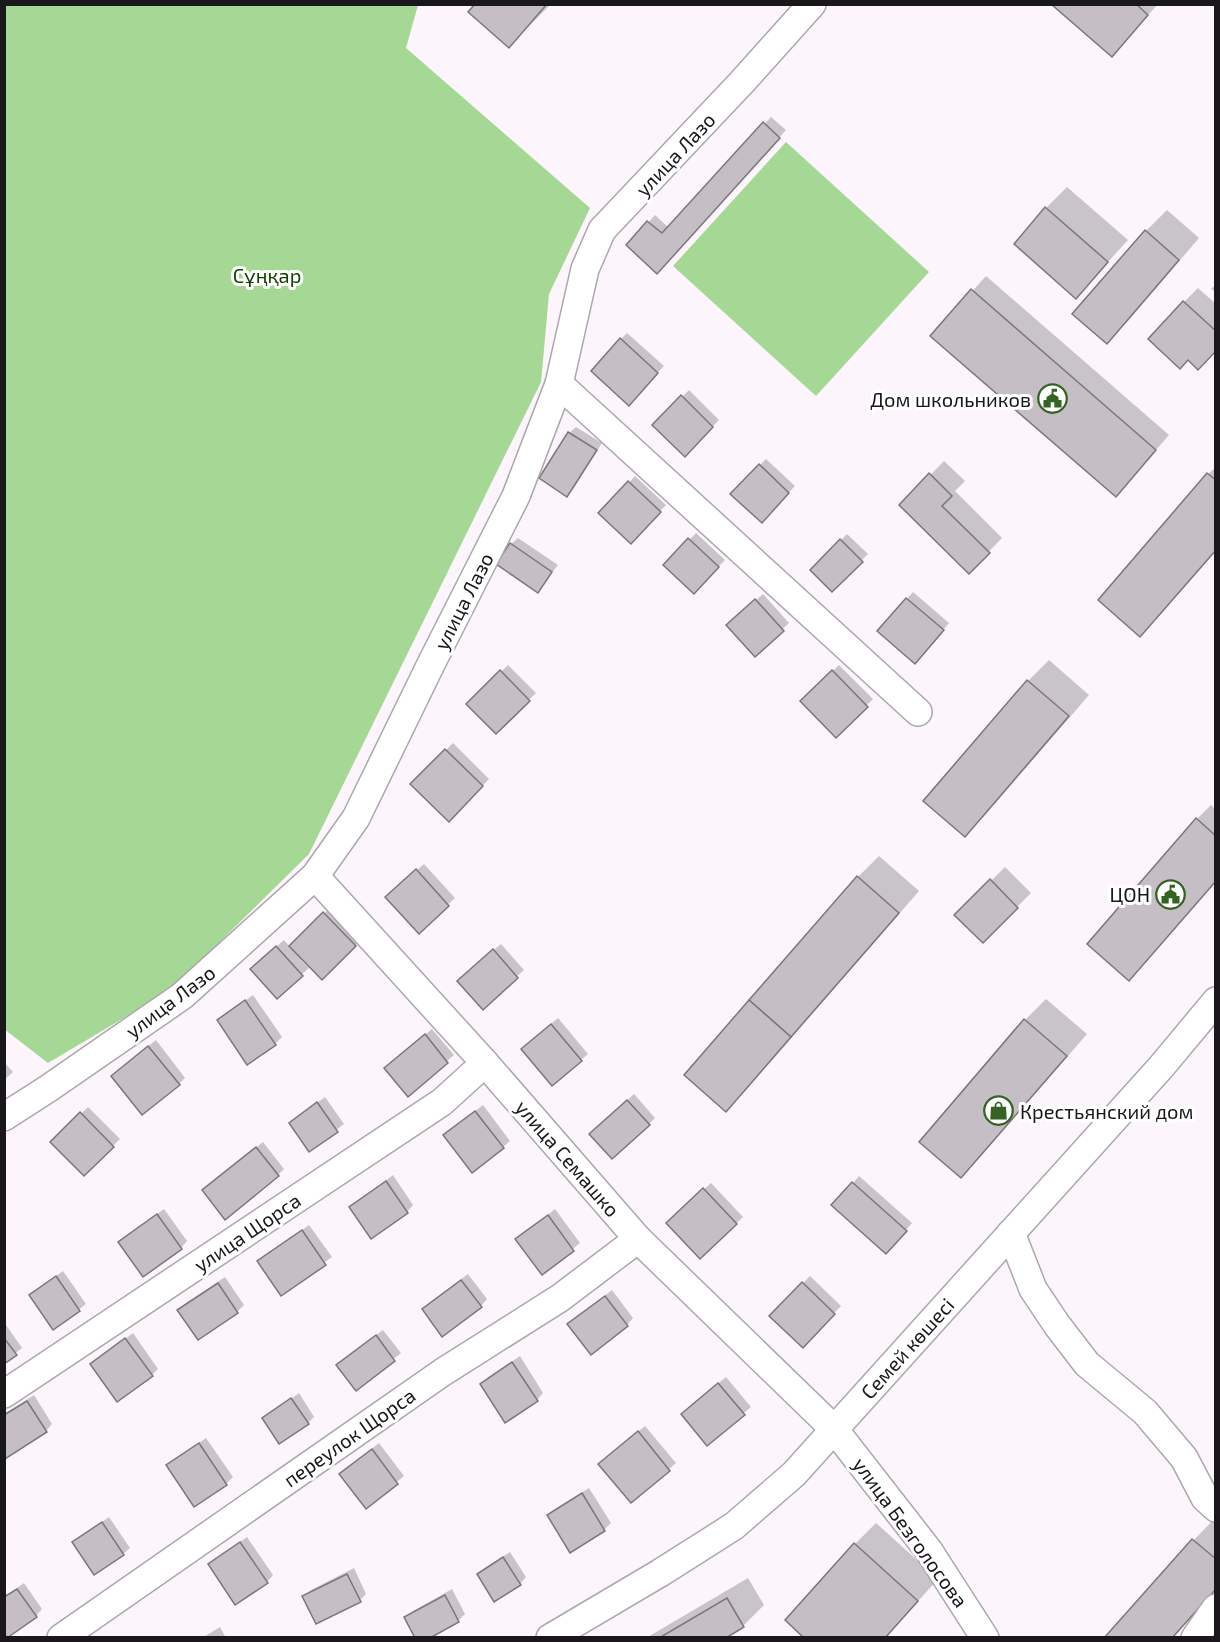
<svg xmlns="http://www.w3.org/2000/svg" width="1220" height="1642" font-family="'Exo 2',sans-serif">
<rect width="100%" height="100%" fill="#fcf5fc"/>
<g fill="#a5d895">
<polygon points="4,5 418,5 406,48 590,208 549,294 541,382 309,854 171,990 48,1063 4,1029"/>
<polygon points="786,142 929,272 816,396 673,266"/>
</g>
<g fill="#0003">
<polygon points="477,4 551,4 509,46"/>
<polygon points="1053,4 1158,4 1112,55"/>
<polygon points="771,117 786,130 663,265 628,245 655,215 669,228"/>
<polygon points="1067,187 1128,240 1076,297 1046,208"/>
<polygon points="1167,210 1199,238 1128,321 1107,342 1146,231"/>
<polygon points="986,276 1169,435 1129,481 932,336"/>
<polygon points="1216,284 1216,292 1211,289"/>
<polygon points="1198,288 1216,304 1216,350 1188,358 1184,302"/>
<polygon points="627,333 664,366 635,397 621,339"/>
<polygon points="689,390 719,420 685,455 654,425"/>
<polygon points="576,427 602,443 574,488 567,495 569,433"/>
<polygon points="766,459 795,486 761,521 732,494"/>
<polygon points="944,461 965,481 955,491 1002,538 969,572 901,505"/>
<polygon points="1216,467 1216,551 1161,614 1140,635 1208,474"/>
<polygon points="635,476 666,505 631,542 600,513"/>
<polygon points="696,533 725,560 694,592 665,565"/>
<polygon points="847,534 868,554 832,590 812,570"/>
<polygon points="518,538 558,565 538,591 511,544"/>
<polygon points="913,592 949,623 922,656 907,599"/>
<polygon points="763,594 789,623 755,655 735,619"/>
<polygon points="1049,660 1089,695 986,814 965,835 1028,681"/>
<polygon points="508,665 536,693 496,732 468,704"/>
<polygon points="839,665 873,699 836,735 802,701"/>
<polygon points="453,743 489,779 449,820 412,784"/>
<polygon points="1211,805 1216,810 1216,881 1129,979 1197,819"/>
<polygon points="879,856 919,891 747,1089 726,1110 858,877"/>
<polygon points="424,864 455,898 419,932 394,891"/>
<polygon points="1005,867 1031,893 983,941 957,915"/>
<polygon points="331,907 362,939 322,978 303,958 301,960 309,968 277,997 259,962 284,940 290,947"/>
<polygon points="501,944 524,970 483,1007 466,974"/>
<polygon points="253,995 282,1037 275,1044 219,1020"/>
<polygon points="1046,999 1087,1034 982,1155 961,1176 921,1141 1025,1020"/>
<polygon points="558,1018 588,1054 581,1060 530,1042"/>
<polygon points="432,1029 454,1055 408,1095 393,1061"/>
<polygon points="156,1040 185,1078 179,1084 120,1069"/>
<polygon points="4,1062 13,1072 4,1080"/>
<polygon points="634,1094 655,1118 649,1124 598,1127"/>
<polygon points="325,1097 344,1124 310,1150 291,1123"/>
<polygon points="483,1105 510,1141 503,1147 452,1129"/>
<polygon points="88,1107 120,1139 84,1174 52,1142"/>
<polygon points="263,1142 284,1169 278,1175 210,1184"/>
<polygon points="393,1175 413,1205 407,1212 351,1207"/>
<polygon points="859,1176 912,1223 893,1245 853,1183"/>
<polygon points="711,1183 743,1217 700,1257 668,1223"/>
<polygon points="164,1209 187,1241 181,1248 127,1236"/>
<polygon points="555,1209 580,1243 542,1273 517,1239"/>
<polygon points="309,1225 332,1257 281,1294 259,1261"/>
<polygon points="63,1271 86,1304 54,1328 31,1295"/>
<polygon points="468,1274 487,1299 481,1306 430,1303"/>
<polygon points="810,1276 841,1306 802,1346 771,1316"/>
<polygon points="225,1277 244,1305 237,1312 179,1310 186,1303"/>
<polygon points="612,1290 633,1318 627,1325 576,1318"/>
<polygon points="4,1322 22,1348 4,1362"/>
<polygon points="383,1330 401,1353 356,1389 344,1359"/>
<polygon points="133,1333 158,1369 152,1375 92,1364"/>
<polygon points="520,1356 543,1393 537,1400 482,1384 488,1377"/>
<polygon points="726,1377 751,1407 707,1444 689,1407"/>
<polygon points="299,1393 314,1417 308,1423 264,1419"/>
<polygon points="34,1395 52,1424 46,1431 5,1457 4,1414"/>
<polygon points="645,1426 676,1463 631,1501 607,1457"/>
<polygon points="206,1438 233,1477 226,1484 168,1465"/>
<polygon points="379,1443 404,1476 366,1507 348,1468"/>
<polygon points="589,1488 611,1523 604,1530 571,1551 549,1516 555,1509"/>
<polygon points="109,1517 130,1548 123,1554 74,1542"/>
<polygon points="1214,1519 1216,1589 1106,1638 1194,1540"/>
<polygon points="876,1523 938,1579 885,1638 855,1544"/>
<polygon points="247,1537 273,1575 267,1582 210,1564"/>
<polygon points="510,1552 526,1577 520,1584 478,1574 485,1568"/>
<polygon points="354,1568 366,1594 360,1600 304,1597 311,1590"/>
<polygon points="748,1578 764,1605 743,1626 723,1638 646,1638"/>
<polygon points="24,1583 42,1609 36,1616 4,1597"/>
<polygon points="452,1589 465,1614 458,1621 406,1617 413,1611"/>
<polygon points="220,1627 226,1638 202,1638"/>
</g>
<g fill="#c5bfc5" stroke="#7b767b" stroke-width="1.5">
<polygon points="475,4 547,4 509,48 468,12"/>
<polygon points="1051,4 1136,4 1148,15 1112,57"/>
<polygon points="763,122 780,138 657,274 626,245 647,221 662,233"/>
<polygon points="1045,207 1108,262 1076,299 1014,244"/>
<polygon points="1145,230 1179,260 1107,344 1072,314"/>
<polygon points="971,289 1156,450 1116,497 930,336"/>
<polygon points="1183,301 1216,331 1216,351 1198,370 1188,360 1180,369 1148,339"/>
<polygon points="620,338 658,373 629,406 591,371"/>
<polygon points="681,395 713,427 685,457 652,425"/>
<polygon points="568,432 597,450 567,497 539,478"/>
<polygon points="759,464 789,493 762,523 730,494"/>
<polygon points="929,473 952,496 942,506 990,553 969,574 899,505"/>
<polygon points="1207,473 1216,480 1216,550 1140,637 1098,600"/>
<polygon points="628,481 661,512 631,544 598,513"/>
<polygon points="688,538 719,567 694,594 663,565"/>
<polygon points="840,539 863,562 832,592 810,570"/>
<polygon points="510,543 552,572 538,593 496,564"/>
<polygon points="906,598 944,630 915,664 877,631"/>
<polygon points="755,599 784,631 755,657 726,625"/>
<polygon points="500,670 530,701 496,734 466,704"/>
<polygon points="832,670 868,707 836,738 800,701"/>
<polygon points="1027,680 1069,716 965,837 923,801"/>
<polygon points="445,749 483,786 449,822 410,784"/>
<polygon points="1196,818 1216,836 1216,881 1129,981 1087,944"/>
<polygon points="416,869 449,906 419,934 385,897"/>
<polygon points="857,876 899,913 791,1037 749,1000"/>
<polygon points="990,879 1018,908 983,943 954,915"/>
<polygon points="323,912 356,946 322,980 289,946"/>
<polygon points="276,946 303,976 277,999 250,969"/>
<polygon points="493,949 518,978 483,1010 457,981"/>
<polygon points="245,1000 276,1045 247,1065 217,1020"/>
<polygon points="749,1000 791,1037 726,1112 684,1075"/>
<polygon points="1024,1019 1067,1056 961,1178 919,1142"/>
<polygon points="551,1024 582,1061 552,1086 521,1049"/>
<polygon points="425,1034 448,1063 408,1097 384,1068"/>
<polygon points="148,1046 180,1085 142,1115 111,1076"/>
<polygon points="627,1100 650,1125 612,1159 589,1134"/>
<polygon points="317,1102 338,1132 309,1152 289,1123"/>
<polygon points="475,1111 504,1148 472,1173 443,1135"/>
<polygon points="80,1112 114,1147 84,1176 50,1142"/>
<polygon points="256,1147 279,1176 225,1220 202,1190"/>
<polygon points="386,1181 408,1213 371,1239 349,1207"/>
<polygon points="852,1182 907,1231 886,1254 831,1205"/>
<polygon points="703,1188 737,1224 700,1259 666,1223"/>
<polygon points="157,1214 182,1249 143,1277 118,1242"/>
<polygon points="548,1215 574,1251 542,1275 515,1239"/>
<polygon points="302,1230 326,1265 281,1296 257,1261"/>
<polygon points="56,1276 80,1311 53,1330 29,1295"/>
<polygon points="461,1280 482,1307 442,1337 422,1309"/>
<polygon points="802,1282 835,1314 803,1348 769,1316"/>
<polygon points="218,1283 238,1313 198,1340 177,1310"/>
<polygon points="605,1296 628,1326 591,1355 567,1324"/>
<polygon points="376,1335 395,1361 356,1391 336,1365"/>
<polygon points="4,1338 17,1355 4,1364"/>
<polygon points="125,1338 153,1376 117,1402 90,1364"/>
<polygon points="512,1362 538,1401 505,1423 480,1384"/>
<polygon points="718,1383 745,1415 707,1446 681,1414"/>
<polygon points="291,1398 309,1424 279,1444 262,1418"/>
<polygon points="27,1401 47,1432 5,1459 4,1415"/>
<polygon points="638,1431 670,1471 631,1503 598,1464"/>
<polygon points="199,1443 227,1485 194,1507 166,1465"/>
<polygon points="372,1449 398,1484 366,1509 339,1474"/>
<polygon points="582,1493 605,1531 570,1553 547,1515"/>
<polygon points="102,1522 124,1555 94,1575 72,1542"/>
<polygon points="1192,1539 1216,1559 1216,1589 1172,1638 1104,1638"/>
<polygon points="240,1542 268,1583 235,1605 208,1564"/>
<polygon points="854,1543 918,1601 885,1638 804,1638 785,1620"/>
<polygon points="503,1557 521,1585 494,1602 477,1574"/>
<polygon points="347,1574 361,1602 316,1624 302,1596"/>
<polygon points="17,1589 37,1617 7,1638 4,1633 4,1597"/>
<polygon points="445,1595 459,1622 430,1638 415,1638 404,1617"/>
<polygon points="727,1598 744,1627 726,1638 659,1638"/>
</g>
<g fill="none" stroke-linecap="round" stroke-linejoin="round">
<defs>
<g id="street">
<polyline points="559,384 918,712"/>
<polyline points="315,876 485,1063 638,1239 834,1429 929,1551 985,1638"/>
<polyline points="4,1117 49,1088 182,996 315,876 356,818 431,664 516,496 559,384 585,269 602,230 742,82 812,4"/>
<polyline points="1011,1233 1033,1289 1057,1325 1087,1364 1145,1412 1184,1458 1205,1498 1216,1508"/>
<polyline points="4,1394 442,1102 485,1063"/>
<polyline points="61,1638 443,1372 560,1298 638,1239"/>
<polyline points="550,1638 660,1573 734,1526 794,1474 1161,1067 1216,1001"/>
<polyline points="1195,1638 1216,1608"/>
</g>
</defs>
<use href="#street" stroke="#ada7ad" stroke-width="30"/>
<use href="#street" stroke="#fff" stroke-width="27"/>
</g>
<defs>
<symbol id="civic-ring" viewBox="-11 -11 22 22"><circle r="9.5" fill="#fff" stroke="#346323" stroke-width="1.5"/><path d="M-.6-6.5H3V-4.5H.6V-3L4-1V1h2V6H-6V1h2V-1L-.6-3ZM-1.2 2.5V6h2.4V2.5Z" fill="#346323"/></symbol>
<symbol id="shop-ring" viewBox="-11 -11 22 22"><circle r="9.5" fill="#fff" stroke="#346323" stroke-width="1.5"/><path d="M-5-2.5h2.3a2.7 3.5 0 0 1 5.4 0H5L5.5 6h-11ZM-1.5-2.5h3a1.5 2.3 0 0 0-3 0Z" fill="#346323"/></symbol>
</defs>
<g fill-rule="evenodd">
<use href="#civic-ring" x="1036" y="382" width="33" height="33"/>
<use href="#civic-ring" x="1154" y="878" width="33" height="33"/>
<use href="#shop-ring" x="982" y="1094" width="33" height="33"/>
</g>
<g text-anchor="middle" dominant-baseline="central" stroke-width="6" stroke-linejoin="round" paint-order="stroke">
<g font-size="20" fill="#191719" stroke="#fff">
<text transform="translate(675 154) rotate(-47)">улица Лазо</text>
<text transform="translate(463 601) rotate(-63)">улица Лазо</text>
<text transform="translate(170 1001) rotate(-37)">улица Лазо</text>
<text transform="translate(568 1158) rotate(49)">улица Семашко</text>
<text transform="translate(247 1232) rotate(-34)">улица Щорса</text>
<text transform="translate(907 1348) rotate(-48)">Семей көшесі</text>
<text transform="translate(349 1437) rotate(-35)">переулок Щорса</text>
<text transform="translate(911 1532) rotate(54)">улица Безголосова</text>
</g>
<g font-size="20" fill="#134300" stroke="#fff">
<text x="267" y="275">Сұңқар</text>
</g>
<g font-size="20" fill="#191719" stroke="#fff" text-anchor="end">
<text x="1031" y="399">Дом школьников</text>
<text x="1150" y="894">ЦОН</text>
<text x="1020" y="1111" text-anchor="start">Крестьянский дом</text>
</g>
</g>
<rect width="1220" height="1642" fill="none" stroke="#191719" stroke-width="12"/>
</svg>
